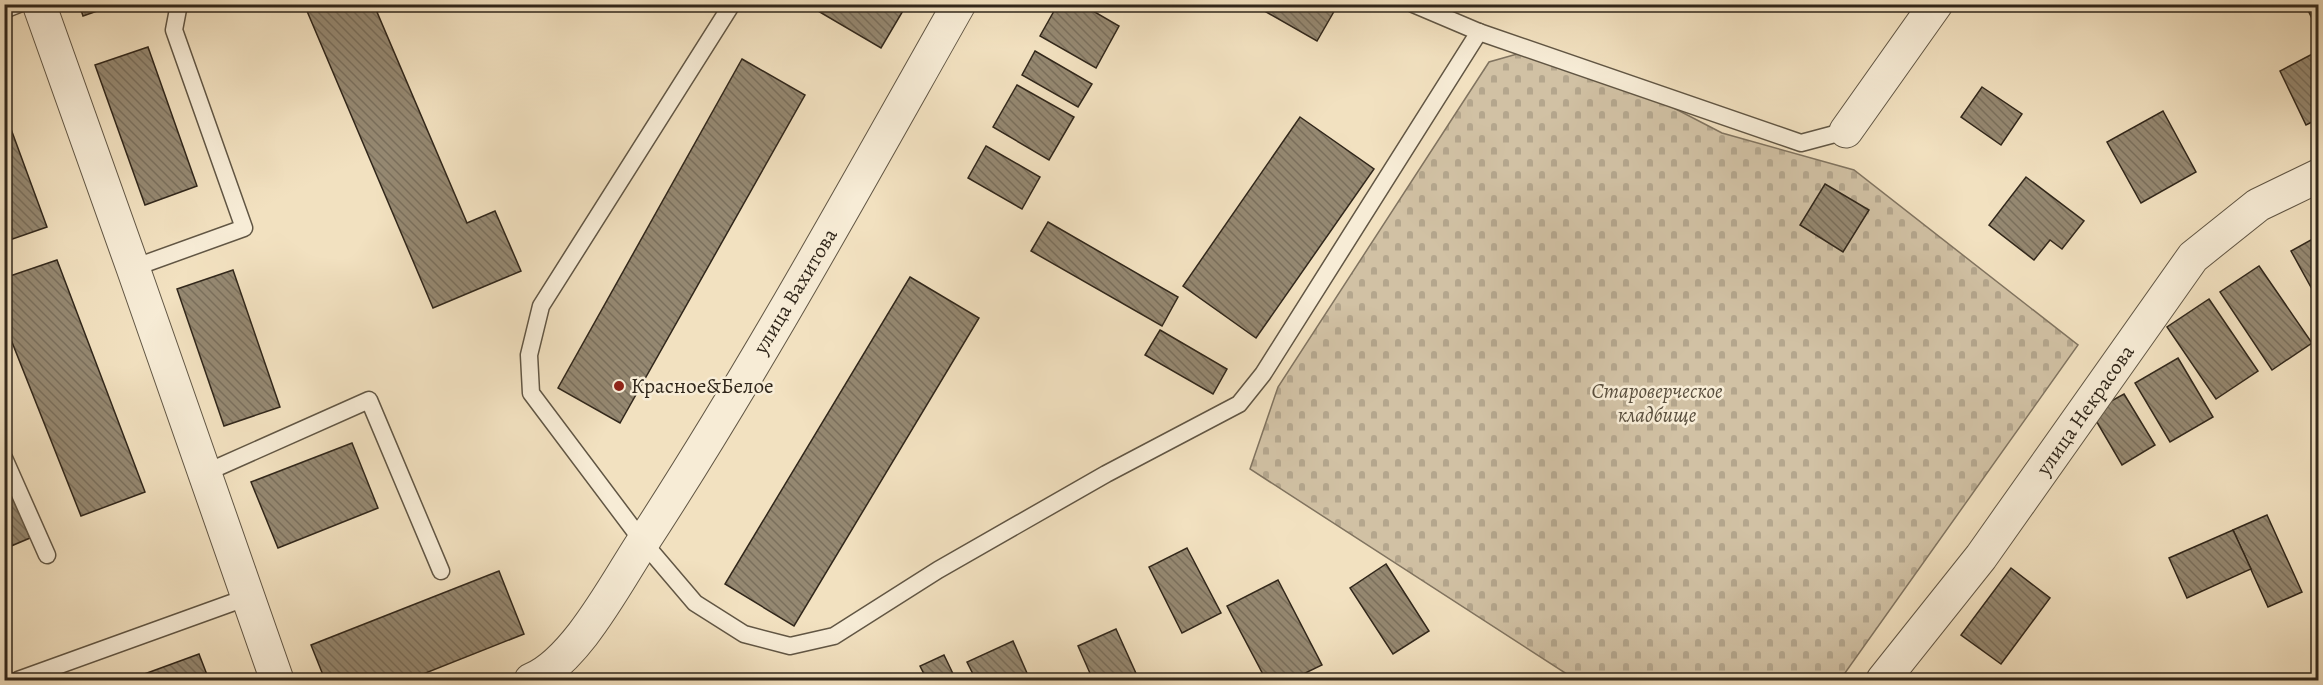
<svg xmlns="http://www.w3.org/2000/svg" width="2323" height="685" font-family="Alegreya,serif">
<defs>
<pattern id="cemetery-stones" width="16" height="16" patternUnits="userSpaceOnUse" patternTransform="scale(1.5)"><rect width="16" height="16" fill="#d1c1a4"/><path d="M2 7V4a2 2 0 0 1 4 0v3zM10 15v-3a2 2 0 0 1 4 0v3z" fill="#b4a68d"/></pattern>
<pattern id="building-back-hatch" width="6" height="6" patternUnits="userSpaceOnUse" patternTransform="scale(1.5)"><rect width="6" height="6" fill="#958871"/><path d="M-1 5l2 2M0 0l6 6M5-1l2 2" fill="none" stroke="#7a6f5c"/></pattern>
</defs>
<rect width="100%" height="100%" fill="#f2e1c0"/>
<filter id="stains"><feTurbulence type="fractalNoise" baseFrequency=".00333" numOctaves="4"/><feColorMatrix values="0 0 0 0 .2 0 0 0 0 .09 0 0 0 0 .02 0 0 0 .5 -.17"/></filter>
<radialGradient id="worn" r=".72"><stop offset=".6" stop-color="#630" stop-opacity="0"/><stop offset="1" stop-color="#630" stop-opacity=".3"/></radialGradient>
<polygon fill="url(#cemetery-stones)" stroke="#817460" stroke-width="1.5" points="1535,49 1583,61 1722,133 1854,170 2078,345 1840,680 1576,680 1250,469 1278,387 1489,62"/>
<g fill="url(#building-back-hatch)" stroke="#31271b" stroke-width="1.5">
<polygon points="79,4 117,4 83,16"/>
<polygon points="304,4 394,4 377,12 467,223 495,211 521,271 433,308"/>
<polygon points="806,4 907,4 881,48"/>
<polygon points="1058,4 1081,4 1119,26 1096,68 1040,36"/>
<polygon points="1264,4 1331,4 1336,8 1317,41 1261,9"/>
<polygon points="2305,4 2318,4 2318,31"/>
<polygon points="148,47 197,186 145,205 95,65"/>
<polygon points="1035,51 1092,84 1078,107 1022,75"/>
<polygon points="2318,51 2318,119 2306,125 2280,71"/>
<polygon points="742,59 805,95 620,423 558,388"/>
<polygon points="1017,85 1074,117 1049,160 993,127"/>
<polygon points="1982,87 2022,114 2001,145 1961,117"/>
<polygon points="4,110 47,227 4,242"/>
<polygon points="2163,111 2196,172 2141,203 2107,142"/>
<polygon points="1300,117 1374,169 1256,338 1183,286"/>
<polygon points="986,146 1040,177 1022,209 968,178"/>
<polygon points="2026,177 2084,221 2062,249 2050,240 2034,260 1989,225"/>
<polygon points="1825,184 1869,210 1843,252 1800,225"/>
<polygon points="1048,222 1178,297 1162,326 1031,251"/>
<polygon points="2318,236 2318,300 2291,251"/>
<polygon points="57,260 145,492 81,516 4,322 4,278"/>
<polygon points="2259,266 2312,343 2272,370 2220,292"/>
<polygon points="233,270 280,407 224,426 177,289"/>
<polygon points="910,277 979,318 794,626 725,584"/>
<polygon points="2209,299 2258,371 2216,399 2167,327"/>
<polygon points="1160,330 1227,369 1213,394 1145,355"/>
<polygon points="2178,358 2213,417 2170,442 2135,383"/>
<polygon points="2124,394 2155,445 2122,465 2091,412"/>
<polygon points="352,443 378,508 278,548 251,482"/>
<polygon points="13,495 30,538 4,549 4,499"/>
<polygon points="2267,515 2302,592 2268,607 2233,530"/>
<polygon points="2233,530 2251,569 2187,598 2169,558"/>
<polygon points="1187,548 1221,613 1182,633 1149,567"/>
<polygon points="1386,564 1429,631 1393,654 1350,588"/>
<polygon points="2011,568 2050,598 2001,664 1961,635"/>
<polygon points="499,571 524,634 408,680 325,680 311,645"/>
<polygon points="1278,580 1322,665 1291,680 1266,680 1227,606"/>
<polygon points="1116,629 1139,680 1093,680 1078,646"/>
<polygon points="1013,641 1030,680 976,680 967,662"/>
<polygon points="199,654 209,680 128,680"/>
<polygon points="944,655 956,680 927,680 920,666"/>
</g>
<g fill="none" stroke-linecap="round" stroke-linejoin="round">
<defs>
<g id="service">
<polyline points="732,4 541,306 529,355 531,393 643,542 695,603 744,634 790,646 834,636 938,570 1106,474 1239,404 1263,374 1479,32"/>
<polyline points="1413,4 1479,32 1801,143 1846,131"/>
<polyline points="4,10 19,4"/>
<polyline points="133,268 244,228 174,30 179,4"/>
<polyline points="4,458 47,555"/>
<polyline points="205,473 369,400 441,571"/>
<polyline points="18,680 248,597"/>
</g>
<g id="minor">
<polyline points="39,4 133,268 277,680"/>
<polyline points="1846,131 1936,4"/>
<path d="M 531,680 C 575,662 615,585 641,545 C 755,370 856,186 959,4"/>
<polyline points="1883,680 1981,557 2193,257 2258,205 2318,176"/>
</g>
</defs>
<use href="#service" stroke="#615644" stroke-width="19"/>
<use href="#minor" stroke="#615644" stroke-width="35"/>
<use href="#service" stroke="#f7ecd6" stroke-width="16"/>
<use href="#minor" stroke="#f7ecd6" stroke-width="33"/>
</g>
<circle fill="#8f2418" stroke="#f7ecd6" stroke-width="2" cx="619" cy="386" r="6"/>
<g text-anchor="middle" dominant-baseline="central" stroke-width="5" stroke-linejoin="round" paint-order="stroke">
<g font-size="21" fill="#31271b" stroke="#f7ecd6">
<text transform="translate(795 291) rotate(-59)">улица Вахитова</text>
<text transform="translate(2085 410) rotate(-55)">улица Некрасова</text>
</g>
<g font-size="21" fill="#31271b" stroke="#f7ecd6" text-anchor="start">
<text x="631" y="386">Красное&amp;Белое</text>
</g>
<g font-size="21" font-style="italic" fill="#594e3d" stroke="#f7ecd6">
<text x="1657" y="391">Староверческое<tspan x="1657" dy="24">кладбище</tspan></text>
</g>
</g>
<rect width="2323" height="685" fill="none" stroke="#f2e1c0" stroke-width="24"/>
<rect x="6" y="6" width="2311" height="673" fill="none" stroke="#31271b" stroke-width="3"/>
<rect x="12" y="12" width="2299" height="661" fill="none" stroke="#31271b" stroke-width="1.5"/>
<rect width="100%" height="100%" filter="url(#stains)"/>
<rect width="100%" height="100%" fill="url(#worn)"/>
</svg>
